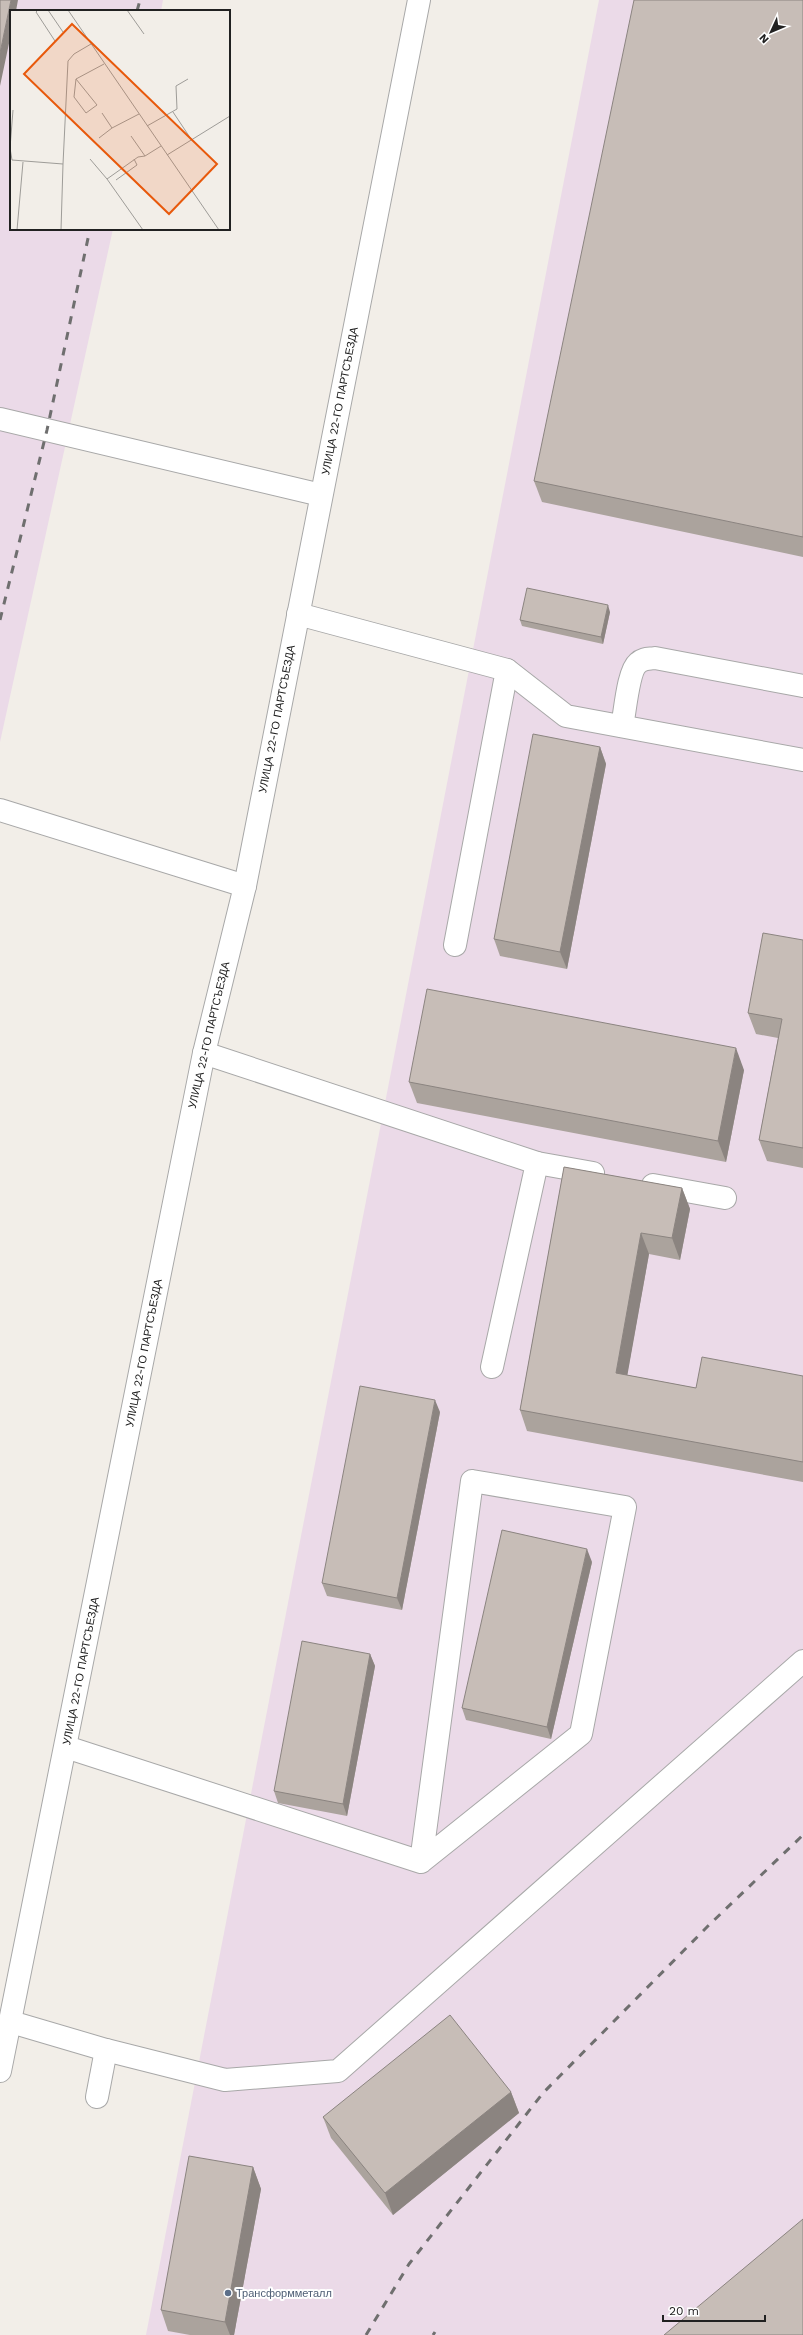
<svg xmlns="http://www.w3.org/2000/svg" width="803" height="2335" font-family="'Work Sans',sans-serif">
<rect width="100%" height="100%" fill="#f2eee8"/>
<g fill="#ebdae8">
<polygon points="0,0 163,0 161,11 11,11 11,229 113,229 0,742"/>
<polygon points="599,0 803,0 803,2335 146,2335"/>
</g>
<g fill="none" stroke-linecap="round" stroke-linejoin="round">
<defs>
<g id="minor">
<polyline points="0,419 321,495"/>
<polyline points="298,614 507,670 455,945"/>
<polyline points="507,670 566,716 803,760"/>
<path d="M 622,726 C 625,713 628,671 638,663 C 643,658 649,659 655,658 L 803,686"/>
<polyline points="0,810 245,886"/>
<polyline points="204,1053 537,1163 492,1367"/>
<polyline points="537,1163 593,1173"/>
<polyline points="653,1185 725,1198"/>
<polyline points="66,1747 421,1862 472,1481 625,1507 581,1734 421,1862"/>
<polyline points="11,2022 106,2050 225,2080 338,2071 803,1661"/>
<polyline points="0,2071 204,1053 245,886 419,0"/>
<polyline points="97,2097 106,2050"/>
</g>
</defs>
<use href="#minor" stroke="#a8a8a8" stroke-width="24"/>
<use href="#minor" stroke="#fff" stroke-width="22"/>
<g stroke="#6f6f6f" stroke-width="3" stroke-dasharray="8 8" stroke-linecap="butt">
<polyline points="137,11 140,0"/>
<polyline points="0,620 47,430 90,229"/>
<polyline points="366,2335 409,2264 543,2093 709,1925 803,1835"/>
<polyline points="433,2335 435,2332"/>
</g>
</g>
<g fill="#aba39d">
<polygon points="803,0 803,557 542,502 534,481"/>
<polygon points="610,612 603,644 522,626 520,620"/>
<polygon points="600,747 606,764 567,969 500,956 494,939"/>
<polygon points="803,940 803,1168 767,1161 759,1140 778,1038 756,1034 748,1013"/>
<polygon points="744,1070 726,1162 417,1103 409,1082"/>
<polygon points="564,1167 682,1188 690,1209 680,1260 649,1254 627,1375 696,1388 803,1376 803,1482 527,1431 520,1410"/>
<polygon points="440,1412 402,1610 327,1596 322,1583"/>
<polygon points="592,1562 551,1739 466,1720 462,1708"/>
<polygon points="370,1654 375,1666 347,1816 278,1803 274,1791"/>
<polygon points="511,2092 519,2113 393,2215 331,2138 323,2117"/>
<polygon points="253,2167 261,2189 234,2335 190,2335 168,2331 161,2310"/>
</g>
<g fill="#8b8480">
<polygon points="11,0 18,0 16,11 11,11 11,34 0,86 0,53"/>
<polygon points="608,605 610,612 603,644 601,637"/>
<polygon points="600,747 606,764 567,969 560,952"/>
<polygon points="736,1048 744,1070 726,1162 718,1141"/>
<polygon points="682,1188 690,1209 680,1260 672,1238"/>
<polygon points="641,1233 649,1254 624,1394 616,1373"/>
<polygon points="435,1400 440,1412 402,1610 397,1598"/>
<polygon points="587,1549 592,1562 551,1739 547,1727"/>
<polygon points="370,1654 375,1666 347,1816 343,1804"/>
<polygon points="511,2092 519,2113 393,2215 385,2193"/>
<polygon points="253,2167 261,2189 234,2335 230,2335 225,2322"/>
</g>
<g fill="#c7bdb7" stroke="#8b8480">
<polygon points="0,0 11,0 0,53"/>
<polygon points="634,0 803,0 803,537 534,481"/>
<polygon points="527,588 608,605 601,637 520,620"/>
<polygon points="533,734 600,747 560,952 494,939"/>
<polygon points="763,933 803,940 803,1148 759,1140 782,1019 748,1013"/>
<polygon points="427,989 736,1048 718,1141 409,1082"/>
<polygon points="564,1167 682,1188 672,1238 641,1233 616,1373 696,1388 702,1357 803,1376 803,1462 520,1410"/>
<polygon points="360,1386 435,1400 397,1598 322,1583"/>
<polygon points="502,1530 587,1549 547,1727 462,1708"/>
<polygon points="302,1641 370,1654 343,1804 274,1791"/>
<polygon points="450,2015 511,2092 385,2193 323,2117"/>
<polygon points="189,2156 253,2167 225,2322 161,2310"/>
<polygon points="803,2219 803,2335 664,2335"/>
</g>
<circle fill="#5c6f8a" stroke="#fff" stroke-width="1.5" cx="228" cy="2293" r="4"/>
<g text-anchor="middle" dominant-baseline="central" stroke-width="4" stroke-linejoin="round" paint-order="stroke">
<g font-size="11" fill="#212121" stroke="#fff">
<text transform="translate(340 401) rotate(-79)">УЛИЦА 22-ГО ПАРТСЪЕЗДА</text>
<text transform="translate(277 719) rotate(-79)">УЛИЦА 22-ГО ПАРТСЪЕЗДА</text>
<text transform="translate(209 1035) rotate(-77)">УЛИЦА 22-ГО ПАРТСЪЕЗДА</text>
<text transform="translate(144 1353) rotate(-79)">УЛИЦА 22-ГО ПАРТСЪЕЗДА</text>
<text transform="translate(81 1671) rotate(-79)">УЛИЦА 22-ГО ПАРТСЪЕЗДА</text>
</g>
<g font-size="11" fill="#4e5e75" stroke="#fff" text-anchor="start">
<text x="236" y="2293">Трансформметалл</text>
</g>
</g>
<g transform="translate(10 10)">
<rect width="220" height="220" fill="#f2eee8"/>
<path fill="none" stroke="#9e9c98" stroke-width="1" d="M 28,0 L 26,2 L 45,31M 38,0 L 53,22M 58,0 L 209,220M 117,0 L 134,24M 66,69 L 64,87 L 76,103 L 87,95 L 66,69 L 94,54M 3,100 L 0,138 L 2,150 L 53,154 L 58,51 L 64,44 L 81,34M 163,102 L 181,129M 92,103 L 102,118 L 129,104M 137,116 L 167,99 L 166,76 L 178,69M 121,126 L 135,146 L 151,136M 89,128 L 102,118M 157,145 L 220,106M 80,149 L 97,169 L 128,147 L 135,146M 97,169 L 133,220M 106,170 L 127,155 L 124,149M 7,220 L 13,152M 51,220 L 53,154"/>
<path fill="#e8590c" fill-opacity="0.15" stroke="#e8590c" stroke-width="2" d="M 62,14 L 207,154 L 159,204 L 14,64 Z"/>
<rect width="220" height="220" fill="none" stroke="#212121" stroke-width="2"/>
</g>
<g transform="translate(771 32) rotate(226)" stroke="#ffffff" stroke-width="3" paint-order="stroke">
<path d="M0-3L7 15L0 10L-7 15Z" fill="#212121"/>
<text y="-6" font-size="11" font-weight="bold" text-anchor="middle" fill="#212121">N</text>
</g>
<path d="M663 2315v6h102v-6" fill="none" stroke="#212121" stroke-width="2"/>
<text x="669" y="2315" font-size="12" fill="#212121" stroke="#ffffff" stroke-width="3" paint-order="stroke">20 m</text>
</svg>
